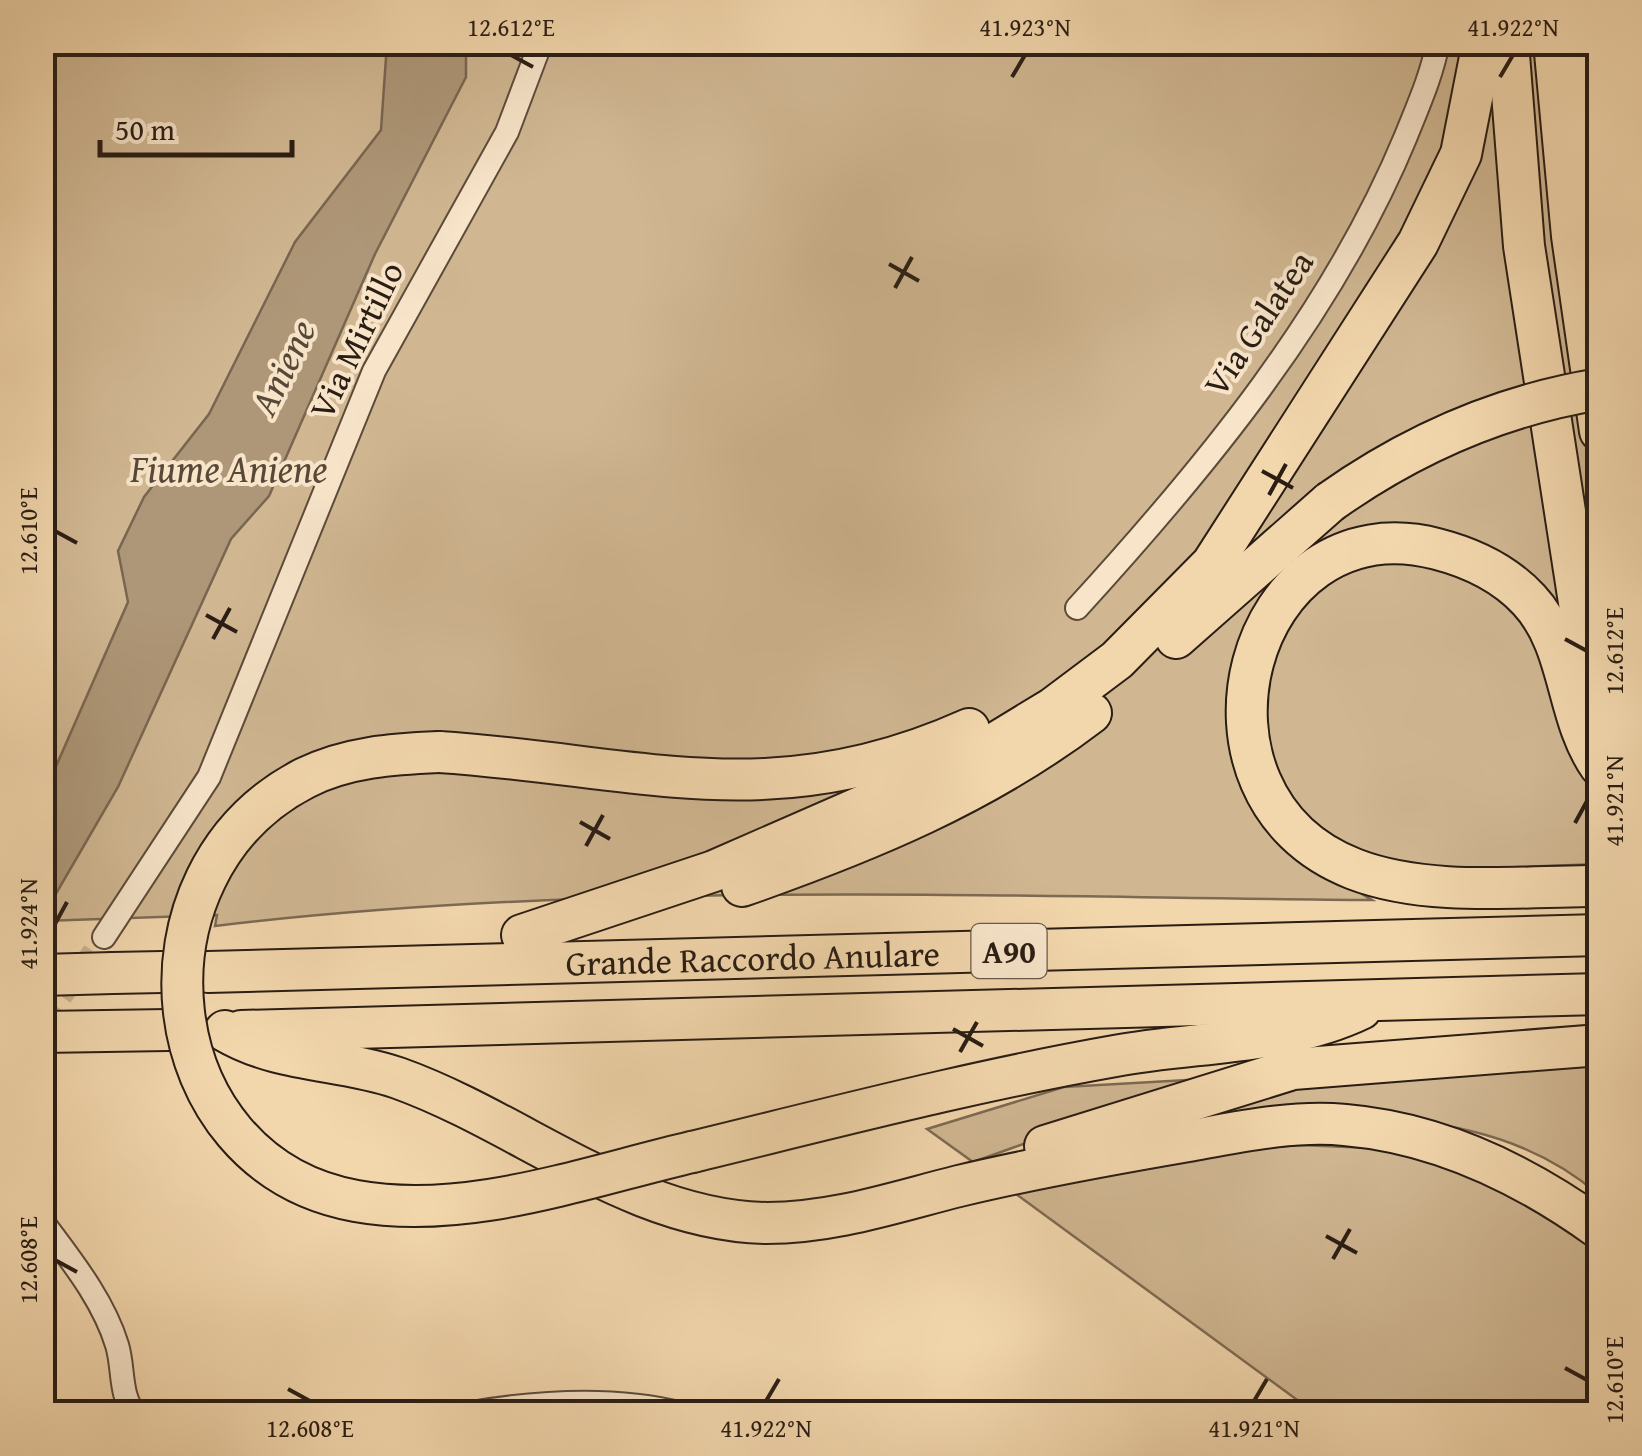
<svg xmlns="http://www.w3.org/2000/svg" width="1642" height="1456" font-family="'Gentium Book Plus',serif">
<rect width="100%" height="100%" fill="#f2d6ac"/>
<filter id="stains"><feTurbulence type="fractalNoise" baseFrequency=".002" numOctaves="4"/><feColorMatrix values="0 0 0 0 .2 0 0 0 0 .09 0 0 0 0 .02 0 0 0 .5 -.17"/></filter>
<radialGradient id="worn" r=".72"><stop offset=".6" stop-color="#630" stop-opacity="0"/><stop offset="1" stop-color="#630" stop-opacity=".3"/></radialGradient>
<g fill="#d0b792" stroke="#7d6a53" stroke-width="2.5">
<path d="M 42,43 L 1599,43 L 1599,864 L 1328,874 L 1372,900 C 988,897 597,880 215,926 L 217,915 L 43,921 Z"/>
<path d="M 1599,1066 L 1599,1195 C 1469,1082 1278,1125 1121,1135 L 1274,1090 L 1465,1072 Z"/>
<polygon points="1205,1079 973,1162 927,1129 1064,1087"/>
<polygon points="1299,1145 1396,1149 1447,1160 1599,1245 1599,1413 1315,1413 1012,1191 1240,1150"/>
</g>
<polygon fill="#ae9778" stroke="#796650" stroke-width="2.5" points="387,43 466,43 466,77 375,254 269,496 231,539 118,787 43,916 43,796 128,602 118,551 144,497 209,414 295,242 381,130"/>
<g fill="none" stroke-linecap="round" stroke-linejoin="round">
<polyline stroke="#cab18e" stroke-width="22" stroke-dasharray="22 11" stroke-linecap="butt" points="42,1023 104,937"/>
<defs>
<g id="minor">
<path d="M 1077,608 C 1205,468 1333,313 1406,136 C 1418,106 1432,75 1438,42"/>
<polyline points="104,937 209,777 374,371 507,132 541,42"/>
<path d="M 42,1221 C 70,1259 103,1299 117,1345 C 124,1367 119,1395 135,1414"/>
<path d="M 465,1414 C 535,1402 613,1396 682,1414"/>
</g>
<g id="motorway">
<polyline points="1508,42 1524,246 1593,693"/>
<polyline points="1554,42 1572,236 1600,431"/>
<polyline points="1589,42 1600,168"/>
<polyline points="1176,638 1330,502"/>
<path d="M 439,752 C 639,765 771,818 969,729"/>
<path d="M 742,886 C 867,842 985,794 1091,713"/>
<path d="M 1588,886 C 1513,887 1424,896 1354,869 C 1166,796 1245,499 1437,549 C 1472,558 1504,573 1529,600 C 1572,646 1565,716 1600,766"/>
<polyline points="522,935 714,871 920,781 984,750 1053,708 1117,660 1212,564 1418,243 1461,154 1483,42"/>
<path id="s1" d="M 208,972 L 1600,935"/>
<polyline points="113,973 162,972"/>
<path d="M 225,1031 C 279,1063 340,1058 398,1078 C 521,1122 632,1221 767,1223 C 834,1223 895,1202 959,1186 C 1034,1168 1112,1154 1188,1141 C 1238,1132 1294,1120 1345,1125 C 1440,1133 1524,1174 1600,1229"/>
<polyline points="241,1031 1600,994"/>
<polyline points="42,1032 168,1030"/>
<polyline points="1045,1146 1293,1069 1600,1045"/>
<path d="M 692,1152 C 832,1118 973,1081 1115,1056 C 1196,1041 1286,1045 1361,1009"/>
</g>
</defs>
<use href="#minor" stroke="#5c4b3a" stroke-width="26"/>
<use href="#motorway" stroke="#2a1d14" stroke-width="44"/>
<use href="#minor" stroke="#f7e4c9" stroke-width="22"/>
<use href="#motorway" stroke="#f2d6ac" stroke-width="40"/>
<defs>
<g id="motorway-bridge">
<path d="M 1330,502 C 1412,444 1501,405 1600,389"/>
<path d="M 439,752 C 393,754 347,757 305,778 C 120,873 150,1164 356,1201 C 466,1221 585,1177 692,1152"/>
<polyline points="42,975 113,973"/>
</g>
</defs>
<use href="#motorway-bridge" stroke="#2a1d14" stroke-width="44" stroke-linecap="butt"/>
<use href="#motorway-bridge" stroke="#f2d6ac" stroke-width="40"/>
</g>
<path fill="none" stroke="#2a1d14" stroke-width="4" d="M 511,55 L 533,67M 1012,77 L 1025,55M 1500,77 L 1513,55M 889,264 L 919,281M 895,288 L 912,257M 1262,471 L 1293,488M 1269,495 L 1286,464M 55,531 L 77,543M 206,615 L 237,632M 213,639 L 230,608M 1565,639 L 1587,651M 580,822 L 610,839M 1575,823 L 1587,801M 586,846 L 603,815M 55,924 L 67,902M 953,1029 L 983,1046M 960,1052 L 977,1022M 1326,1236 L 1357,1253M 1333,1259 L 1350,1229M 55,1260 L 77,1272M 1565,1368 L 1587,1380M 288,1389 L 310,1401M 766,1401 L 779,1379M 1254,1401 L 1267,1379"/>
<g text-anchor="middle" dominant-baseline="central" stroke-width="8" stroke-linejoin="round" paint-order="stroke">
<rect fill="#f7e4c9" stroke="#68594a" stroke-width="2.5" x="971.5" y="924" width="75" height="54" rx="8"/>
<g font-size="32" font-weight="bold" fill="#2a1d14">
<text x="1009" y="951">A90</text>
</g>
<g font-size="35" fill="#2a1d14" stroke="#f7e4c9">
<text transform="translate(1258 323) rotate(-56)">Via Galatea</text>
<text transform="translate(356 340) rotate(-64)">Via Mirtillo</text>
<text stroke="none"><textPath href="#s1" startOffset="545">Grande Raccordo Anulare</textPath></text>
</g>
<g font-size="38" font-style="italic" fill="#584837" stroke="#f7e4c9">
<text transform="translate(282 367) rotate(-64)">Aniene</text>
<text x="229" y="468">Fiume Aniene</text>
</g>
</g>
<rect width="1642" height="1456" fill="none" stroke="#f2d6ac" stroke-width="110"/>
<path d="M100 140v15h192v-15" fill="none" stroke="#2a1d14" stroke-width="5"/>
<text x="115" y="140" font-size="30" fill="#2a1d14" stroke="#f7e4c9" stroke-width="8" paint-order="stroke">50 m</text>
<rect x="55" y="55" width="1532" height="1346" fill="none" stroke="#2a1d14" stroke-width="4"/>
<g font-size="25" text-anchor="middle" fill="#2a1d14">
<text x="511" y="36">12.612°E</text>
<text x="1025" y="36">41.923°N</text>
<text x="1513" y="36">41.922°N</text>
<text transform="translate(28 531) rotate(-90)" y="9">12.610°E</text>
<text transform="translate(1614 651) rotate(-90)" y="9">12.612°E</text>
<text transform="translate(1614 801) rotate(-90)" y="9">41.921°N</text>
<text transform="translate(28 924) rotate(-90)" y="9">41.924°N</text>
<text transform="translate(28 1260) rotate(-90)" y="9">12.608°E</text>
<text transform="translate(1614 1380) rotate(-90)" y="9">12.610°E</text>
<text x="310" y="1437">12.608°E</text>
<text x="766" y="1437">41.922°N</text>
<text x="1254" y="1437">41.921°N</text>
</g>
<rect width="100%" height="100%" filter="url(#stains)"/>
<rect width="100%" height="100%" fill="url(#worn)"/>
</svg>
